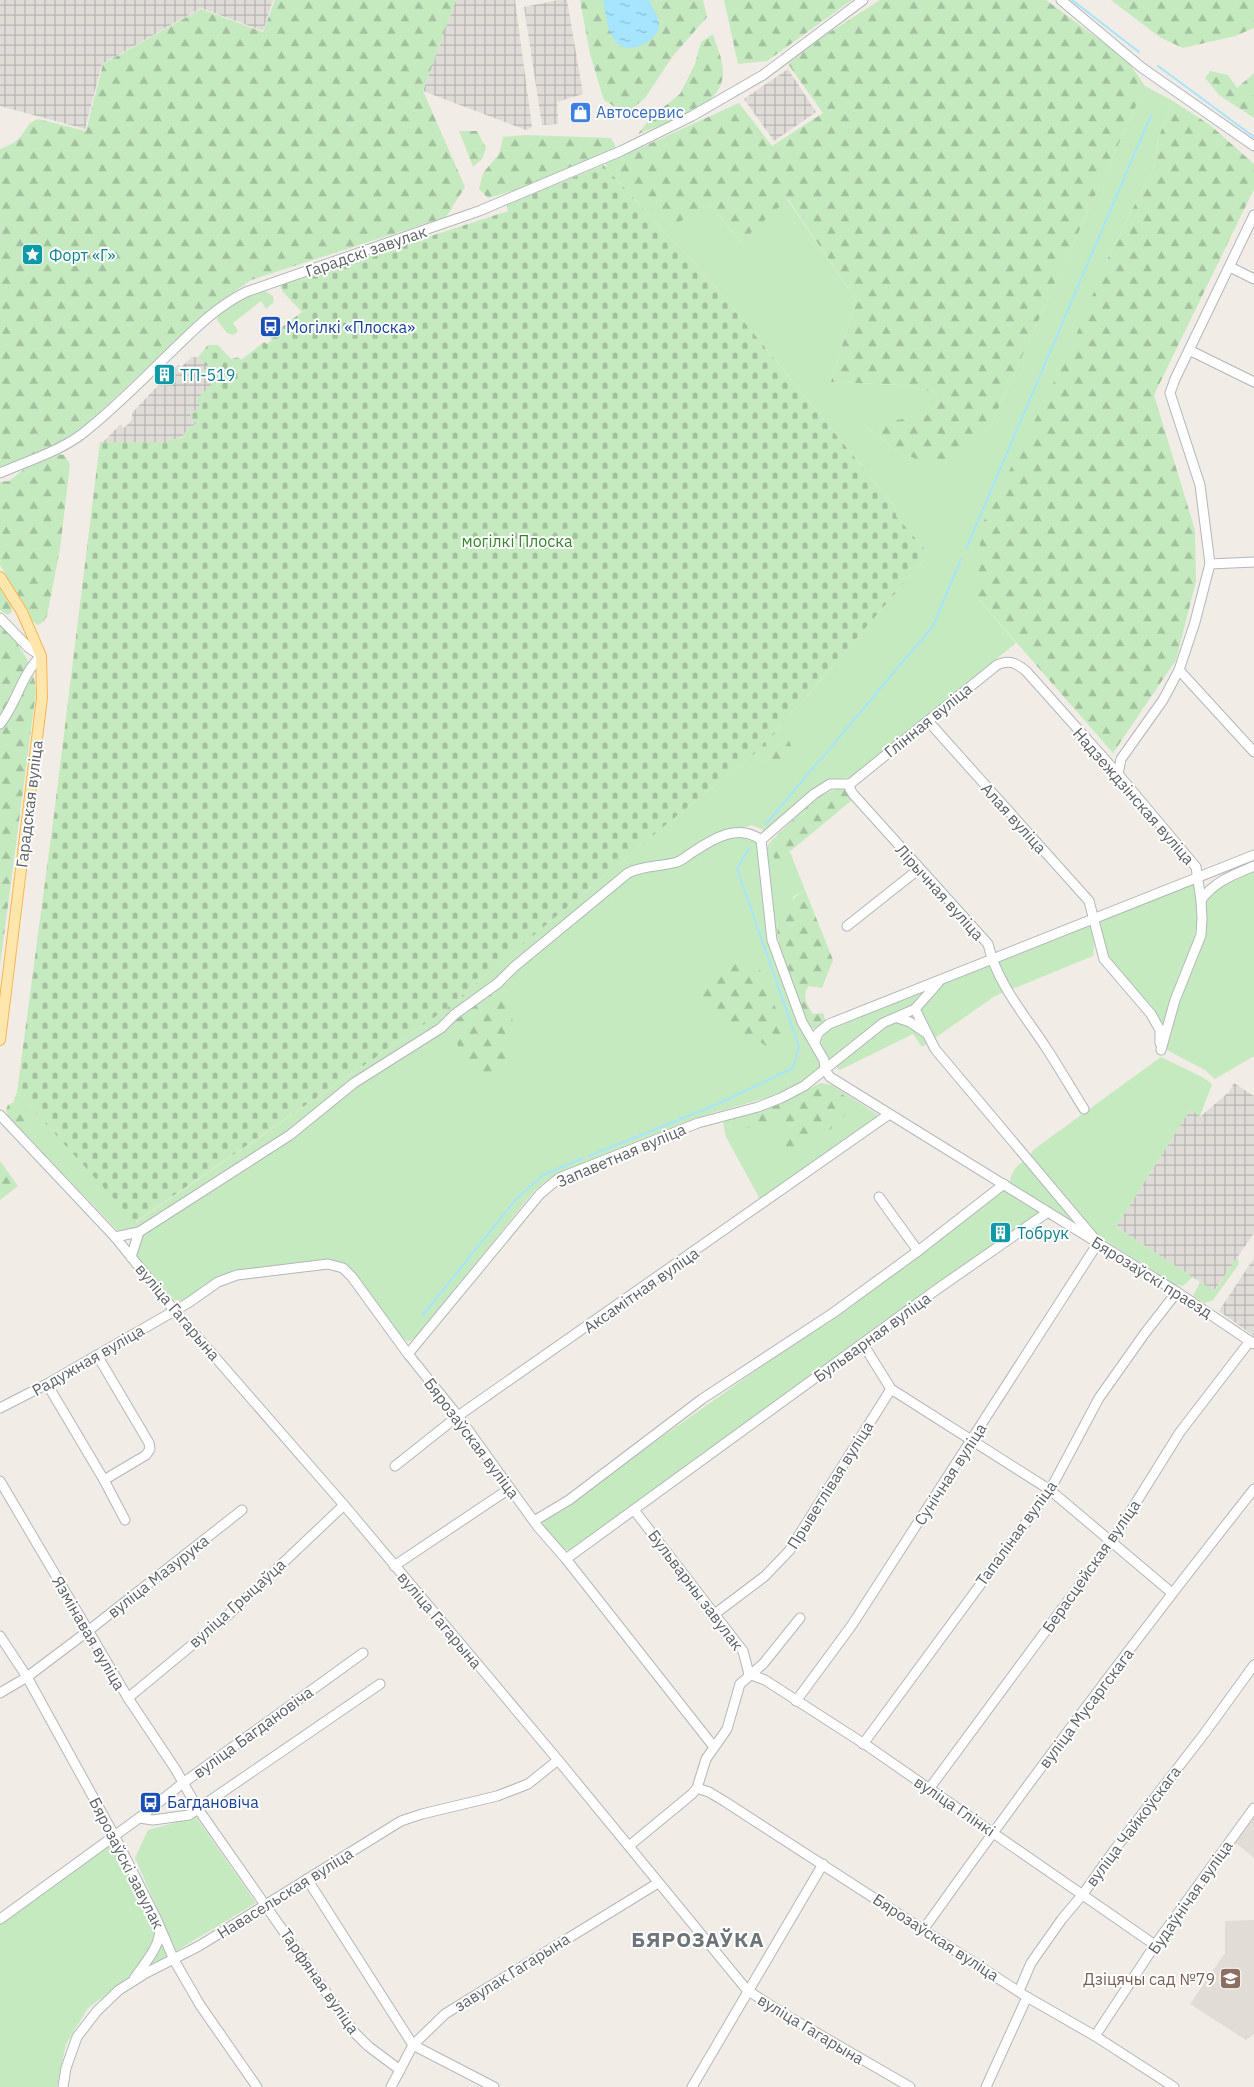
<svg xmlns="http://www.w3.org/2000/svg" width="1254" height="2087" font-family="'IBM Plex Sans',sans-serif">
<defs>
<pattern id="industrial-grid" width="8" height="8" patternUnits="userSpaceOnUse" patternTransform="scale(1.25)"><rect width="8" height="8" fill="#dfdcd7"/><path d="M0 4h8M4 0v8" fill="none" stroke="#b8b6b2"/></pattern>
<pattern id="forest-firs" width="22" height="20" patternUnits="userSpaceOnUse" patternTransform="scale(1.25)"><rect width="22" height="20" fill="#c6eabf"/><path d="M5 1l3.5 6h-7zM16 11l3.5 6h-7z" fill="#a4c19f"/></pattern>
<pattern id="cemetery-stones" width="16" height="16" patternUnits="userSpaceOnUse" patternTransform="scale(1.25)"><rect width="16" height="16" fill="#c6eabf"/><path d="M2 7V4a2 2 0 0 1 4 0v3zM10 15v-3a2 2 0 0 1 4 0v3z" fill="#a4c19f"/></pattern>
<pattern id="water-ripples" width="26" height="14" patternUnits="userSpaceOnUse" patternTransform="scale(1.25)"><rect width="26" height="14" fill="#a7e5ff"/><path d="M2 4q2-2 4 0t4 0M15 11q2-2 4 0t4 0" fill="none" stroke="#8bbdd2"/></pattern>
</defs>
<rect width="100%" height="100%" fill="#f1ece5"/>
<g fill="url(#industrial-grid)">
<polygon points="0,0 273,0 263,31 201,8 102,64 85,129 0,106"/>
<polygon points="456,0 515,0 532,127 526,130 423,91"/>
<polygon points="558,0 567,0 583,94 557,102 558,124 542,125 524,7"/>
<polygon points="788,69 816,112 774,141 744,99"/>
<polygon points="192,357 198,357 209,367 204,371 218,379 196,400 200,406 196,424 189,428 180,439 171,439 169,442 103,442 120,425 124,428 132,420 132,413 146,398 178,365 181,367"/>
<polygon points="1234,1083 1254,1096 1254,1233 1214,1291 1116,1227 1190,1110 1201,1116 1229,1092"/>
<polygon points="1254,1258 1254,1336 1219,1311"/>
</g>
<g fill="#e1dcd4">
<polygon points="1254,1818 1254,1858 1236,1843"/>
<polygon points="1254,1920 1254,2034 1246,2040 1190,2004 1225,1953 1225,1921"/>
</g>
<g fill="#c6eabf">
<polygon points="1145,86 1173,101 1158,139 1155,164 1107,260 975,595 1016,643 853,777 829,781 766,831 752,825 739,829 674,860 628,868 500,976 445,1019 387,1058 291,1130 140,1228 125,1232 117,1230 8,1116 6,1110 8,1105 13,1103 17,1092 136,1222 442,1012 663,827 764,746 929,554 896,516 895,507 714,285 603,165 708,203 741,242 787,199 856,300 831,382 901,385 935,392 938,403 929,414 867,427 896,450 916,459 989,429"/>
<polygon points="265,291 273,296 274,302 266,309 261,301 233,323 238,331 234,335 227,333 217,320 218,316 239,300"/>
<path d="M 735,836 L 747,836 L 757,844 L 770,945 L 800,1029 L 817,1056 L 820,1067 C 798,1096 726,1107 691,1120 C 645,1137 600,1157 554,1175 L 535,1190 L 416,1337 L 409,1341 L 401,1339 L 356,1274 L 348,1267 L 323,1261 L 238,1270 L 220,1276 L 183,1300 L 174,1300 L 137,1257 L 136,1248 L 140,1237 L 292,1137 L 357,1085 L 425,1044 L 506,984 L 521,965 L 629,875 Z"/>
<path d="M 773,839 L 770,849 L 782,858 L 790,852 L 805,890 L 794,896 L 777,923 L 778,940 C 774,924 762,857 768,845 C 769,843 771,841 773,839 Z"/>
<polygon points="1254,870 1254,1056 1215,1079 1205,1070 1165,1049 1184,989 1201,947 1207,913 1205,901 1213,890 1224,882"/>
<polygon points="1194,883 1198,921 1193,942 1162,1026 1106,955 1098,921"/>
<path d="M 1091,924 L 1094,946 L 1093,956 L 995,996 L 922,1047 L 913,1034 L 840,1070 C 830,1061 823,1053 821,1040 L 828,1030 Z"/>
<polygon points="1161,1057 1202,1077 1212,1084 1200,1116 1190,1110 1116,1227 1193,1277 1183,1286 1174,1284 1103,1239 1090,1228 1030,1157 1033,1150"/>
<polygon points="821,1083 832,1085 880,1116 761,1201 726,1137 723,1123 725,1119 771,1106"/>
<path d="M 1023,1162 L 1077,1224 L 1010,1183 C 1010,1175 1016,1165 1023,1162 Z"/>
<polygon points="1004,1190 1041,1213 876,1327 572,1550 561,1550 543,1526 543,1521 905,1265"/>
<polygon points="1237,1257 1239,1264 1213,1300 1205,1303 1193,1296 1200,1282 1215,1291"/>
<polygon points="196,1817 256,1903 176,1951 135,1858 148,1830"/>
<polygon points="113,1840 168,1958 129,1978 88,2008 66,2044 57,2087 0,2087 0,1923"/>
</g>
<g fill="url(#forest-firs)">
<path d="M 275,0 L 456,0 L 423,91 L 465,187 L 446,217 L 251,280 L 220,302 L 188,329 L 88,423 L 62,441 L 0,470 L 0,149 C 7,146 13,144 18,139 C 26,132 27,122 38,119 L 86,131 L 103,64 L 201,9 L 263,32 Z"/>
<polygon points="580,0 703,0 707,17 672,57 645,98 626,114 604,100 590,54"/>
<polygon points="724,0 852,0 767,61 738,64"/>
<polygon points="880,0 1046,0 1127,60 1145,86 989,429 944,465 916,459 896,450 866,426 929,414 938,403 935,392 901,385 831,382 856,300 788,199 741,242 708,203 669,229 605,164 739,103 772,146 823,113 788,64 821,38"/>
<polygon points="1111,0 1254,0 1254,28 1235,36 1183,48 1161,38"/>
<path d="M 713,34 C 716,45 723,59 723,71 C 724,109 666,123 638,134 L 651,117 L 680,94 L 695,64 L 701,42 Z"/>
<polygon points="1210,71 1228,75 1237,88 1254,73 1254,118 1219,95 1205,78"/>
<polygon points="1173,101 1210,125 1254,164 1254,189 1154,395 1195,530 1196,581 1176,660 1113,753 975,595 982,525 1070,350 1107,260 1155,164 1158,139"/>
<polygon points="459,131 477,131 486,148 482,159 473,167"/>
<polygon points="525,135 611,138 616,147 537,184 488,198 479,189 483,173 499,154 503,137"/>
<polygon points="55,454 64,455 70,464 60,549 47,616 43,622 38,625 32,621 0,565 0,482 9,481 28,466"/>
<polygon points="0,585 11,604 12,612 8,615 0,610"/>
<path d="M 0,623 C 18,643 34,663 36,692 L 0,966 Z"/>
<path d="M 782,738 L 789,741 L 794,752 L 788,765 L 772,771 L 765,768 C 758,749 761,742 782,738 Z"/>
<polygon points="838,788 847,791 852,800 782,858 775,859 770,849 773,839 816,798"/>
<path d="M 805,890 L 833,960 L 822,988 L 809,986 C 801,995 807,1005 813,1014 L 823,1013 L 826,1021 L 815,1028 L 808,1028 L 804,1019 C 797,998 773,941 778,921 C 781,907 794,897 805,890 Z"/>
<polygon points="732,963 747,965 761,971 788,1040 780,1049 769,1048 750,1035 727,1031 705,1006 700,988 710,974"/>
<path d="M 495,968 L 506,984 L 513,1012 L 509,1065 C 493,1079 490,1077 470,1071 L 442,1012 Z"/>
<polygon points="821,1083 827,1088 858,1102 831,1129 787,1153 784,1128 767,1125 739,1129 747,1117"/>
<path d="M 13,1103 C 24,1109 28,1114 30,1126 L 23,1132 L 8,1116 L 6,1110 L 8,1105 Z"/>
<polygon points="0,1161 18,1186 0,1200"/>
</g>
<polygon fill="url(#cemetery-stones)" points="603,165 714,285 895,507 896,516 929,554 764,746 663,827 442,1012 135,1222 17,1092 55,807 100,442 168,442 171,439 181,439 189,428 196,424 190,415 200,406 196,400 217,379 203,371 208,367 198,357 208,345 218,345 231,359 239,357 241,360 264,342 267,344 272,340 269,337 302,312 282,291 280,285 508,211 507,205"/>
<path fill="url(#water-ripples)" d="M 603,0 L 649,0 C 652,7 660,18 659,26 C 658,41 630,55 618,44 C 607,34 606,14 603,0 Z"/>
<g fill="none" stroke-linecap="round" stroke-linejoin="round">
<g stroke="#a7e5ff" stroke-width="2">
<polyline points="1072,0 1139,52"/>
<polyline points="1158,66 1254,137"/>
<polyline points="966,549 1151,115"/>
<polyline points="766,824 933,626 961,559"/>
<polyline points="589,1156 720,1103 793,1068 799,1046 737,869 749,848"/>
<polyline points="422,1316 517,1198 543,1175 583,1158"/>
</g>
<defs>
<g id="minor">
<polyline points="1061,0 1141,67 1254,146"/>
<polyline points="1230,267 1254,279"/>
<polyline points="1189,350 1254,382"/>
<path d="M 0,473 C 27,461 58,452 82,434 C 114,409 143,379 172,351 C 195,329 216,307 246,292 L 479,211 L 621,151 L 692,116 L 763,75 L 863,0"/>
<polyline points="1210,564 1254,562"/>
<path d="M 0,618 L 29,648 L 41,656 C 21,675 17,703 0,724"/>
<polyline points="1179,670 1254,752"/>
<polyline points="928,721 1089,901 1104,959 1151,1014 1160,1030 1160,1043"/>
<polyline points="1118,774 1121,759 1163,700 1179,670 1195,622 1210,564 1200,485 1170,393 1175,379 1254,215"/>
<path d="M 850,784 L 997,665 C 1009,659 1016,663 1026,671 L 1118,774 L 1196,867 L 1201,900 L 1202,918 L 1201,935 L 1175,1000 L 1161,1050"/>
<path d="M 850,784 L 850,789 L 853,794 L 988,944 C 997,983 1023,1013 1045,1046 C 1058,1066 1071,1088 1084,1109"/>
<polyline points="761,840 772,940 802,1022 824,1060 825,1070 830,1077 1177,1292 1254,1344"/>
<path d="M 1201,900 C 1215,881 1233,875 1254,866"/>
<polyline points="847,926 919,869"/>
<polyline points="938,983 915,1009 935,1049 1093,1237"/>
<polyline points="898,1018 910,1022 926,1033"/>
<polyline points="815,1042 818,1033 829,1024 1254,855"/>
<polyline points="0,1115 115,1237 174,1310 344,1505 558,1760 747,1990 784,2014 910,2087"/>
<polyline points="879,1197 918,1251"/>
<path d="M 115,1237 L 139,1232 L 290,1135 L 354,1083 L 441,1028 L 454,1015 L 498,983 L 514,967 L 628,873 C 644,865 660,867 677,862 C 683,860 688,855 693,852 C 714,838 739,823 761,840 L 814,794 L 830,784 L 850,784"/>
<polyline points="131,1257 139,1232"/>
<polyline points="863,1344 891,1389 1050,1490 1172,1593"/>
<polyline points="408,1354 540,1194 559,1178 698,1123 758,1107 781,1098 804,1086 883,1023 915,1009"/>
<polyline points="97,1355 149,1443 150,1449 146,1455 104,1480"/>
<polyline points="47,1384 104,1480 125,1520"/>
<polyline points="0,1408 47,1384 188,1303 218,1282 237,1275 328,1264 343,1268 352,1277 408,1354 458,1416 538,1527 566,1559 714,1747"/>
<polyline points="395,1466 458,1416 888,1115"/>
<polyline points="0,1481 128,1698 176,1770 198,1809 354,2032 368,2046 400,2070"/>
<polyline points="634,1510 743,1651 749,1674 765,1680 869,1747 1155,1945"/>
<polyline points="534,1521 569,1500 702,1399 833,1313 918,1251 1004,1184"/>
<polyline points="566,1559 936,1290 1048,1212"/>
<polyline points="394,1566 509,1489"/>
<polyline points="716,1613 765,1576 789,1551 891,1389"/>
<polyline points="0,1636 27,1677 114,1835 156,1918 174,1960 200,2005 257,2087"/>
<polyline points="0,1693 27,1677 88,1631 242,1510"/>
<polyline points="128,1698 227,1616 344,1505"/>
<polyline points="796,1701 852,1625 1098,1243"/>
<polyline points="863,1744 1050,1490 1099,1398 1145,1333 1177,1292"/>
<polyline points="697,1788 709,1792 724,1801 1027,1997 1095,2036 1174,2087"/>
<polyline points="929,1789 1112,1541 1180,1432 1250,1341"/>
<polyline points="139,1818 153,1820 189,1815 380,1684"/>
<polyline points="629,1846 692,1794 697,1788 706,1759 727,1729 740,1684 763,1664 800,1618"/>
<polyline points="307,1879 413,2045 494,2087"/>
<polyline points="0,1919 139,1818 183,1783 363,1653"/>
<path d="M 923,1930 C 1030,1780 1140,1633 1254,1489"/>
<path d="M 134,1979 C 143,1965 163,1944 159,1927"/>
<polyline points="1019,1991 1031,1963 1062,1919 1083,1894 1115,1849 1204,1734 1254,1665"/>
<polyline points="1095,2036 1155,1945 1254,1808"/>
<polyline points="63,2087 66,2068 77,2037 97,2011 119,1990 146,1973 199,1946 401,1821 422,1814 497,1796 528,1784 558,1760"/>
<polyline points="391,2087 413,2045 445,2014 658,1883"/>
<polyline points="692,2087 823,1864"/>
<polyline points="986,2087 1027,1997"/>
</g>
<polyline id="major" points="0,577 22,612 41,656 42,698 0,1040"/>
</defs>
<use href="#minor" stroke="#b3b7bb" stroke-width="11"/>
<use href="#major" stroke="#ffb550" stroke-width="12"/>
<use href="#minor" stroke="#fff" stroke-width="9"/>
<use href="#major" stroke="#ffe6ac" stroke-width="10"/>
</g>
<defs>
<symbol id="shop-square" viewBox="-11 -11 22 22"><rect x="-9" y="-9" width="18" height="18" rx="4" fill="#3f7fe0" stroke="#fff"/><path d="M-5-2.5h2.3a2.7 3.5 0 0 1 5.4 0H5L5.5 6h-11ZM-1.5-2.5h3a1.5 2.3 0 0 0-3 0Z" fill="#fff"/></symbol>
<symbol id="sight-square" viewBox="-11 -11 22 22"><rect x="-9" y="-9" width="18" height="18" rx="4" fill="#0f9aa8" stroke="#fff"/><path d="M0-6L1.8-2.2L6-1.7L2.9 1.2L3.7 5.4L0 3.3L-3.7 5.4L-2.9 1.2L-6-1.7L-1.8-2.2Z" fill="#fff"/></symbol>
<symbol id="bus-square" viewBox="-11 -11 22 22"><rect x="-9" y="-9" width="18" height="18" rx="4" fill="#1a4fb4" stroke="#fff"/><path d="M-5-6H5V4H4V6H2V4H-2V6H-4V4H-5ZM-3.5-4V0h7V-4ZM-3.5 1.2v1.5H-2V1.2ZM2 1.2v1.5H3.5V1.2Z" fill="#fff"/></symbol>
<symbol id="building-square" viewBox="-11 -11 22 22"><rect x="-9" y="-9" width="18" height="18" rx="4" fill="#0f9aa8" stroke="#fff"/><path d="M-4-6H4V6H1V3H-1V6H-4ZM-2.5-4.3h1.7v1.8h-1.7ZM.8-4.3h1.7v1.8H.8ZM-2.5-1h1.7V.8h-1.7ZM.8-1h1.7V.8H.8Z" fill="#fff"/></symbol>
<symbol id="school-square" viewBox="-11 -11 22 22"><rect x="-9" y="-9" width="18" height="18" rx="4" fill="#8d6e63" stroke="#fff"/><path d="M0-5L7-2L0 1L-7-2ZM-4 1L0 2.5L4 1V4Q0 6-4 4Z" fill="#fff"/></symbol>
</defs>
<g fill-rule="evenodd">
<use href="#shop-square" x="568" y="100" width="25" height="25"/>
<use href="#sight-square" x="20" y="242" width="25" height="25"/>
<use href="#bus-square" x="258" y="314" width="25" height="25"/>
<use href="#building-square" x="152" y="362" width="25" height="25"/>
<use href="#building-square" x="988" y="1220" width="25" height="25"/>
<use href="#bus-square" x="138" y="1790" width="25" height="25"/>
<use href="#school-square" x="1218" y="1966" width="25" height="25"/>
</g>
<g text-anchor="middle" dominant-baseline="central" stroke-width="4" stroke-linejoin="round" paint-order="stroke">
<g font-size="16" fill="#366cbe" stroke="#fff" text-anchor="start">
<text x="596" y="112">Автосервис</text>
</g>
<g font-size="16" fill="#5d6367" stroke="#fff">
<text transform="translate(366 251) rotate(-19)">Гарадскі завулак</text>
<text transform="translate(928 720) rotate(-39)">Глінная вуліца</text>
<text transform="translate(1134 796) rotate(49)">Надзеждзінская вуліца</text>
<text transform="translate(29 804) rotate(-83)">Гарадская вуліца</text>
<text transform="translate(1014 818) rotate(48)">Алая вуліца</text>
<text transform="translate(940 892) rotate(48)">Лірычная вуліца</text>
<text transform="translate(621 1155) rotate(-23)">Запаветная вуліца</text>
<text transform="translate(1152 1277) rotate(32)">Бярозаўскі праезд</text>
<text transform="translate(641 1290) rotate(-35)">Аксамітная вуліца</text>
<text transform="translate(178 1312) rotate(50)">вуліца Гагарына</text>
<text transform="translate(872 1337) rotate(-36)">Бульварная вуліца</text>
<text transform="translate(88 1360) rotate(-30)">Радужная вуліца</text>
<text transform="translate(472 1438) rotate(53)">Бярозаўская вуліца</text>
<text transform="translate(950 1474) rotate(-57)">Сунічная вуліца</text>
<text transform="translate(830 1485) rotate(-58)">Прыветлівая вуліца</text>
<text transform="translate(1016 1533) rotate(-54)">Тапаліная вуліца</text>
<text transform="translate(1091 1566) rotate(-55)">Берасцейская вуліца</text>
<text transform="translate(158 1576) rotate(-38)">вуліца Мазурука</text>
<text transform="translate(696 1590) rotate(53)">Бульварны завулак</text>
<text transform="translate(237 1603) rotate(-42)">вуліца Грыцаўца</text>
<text transform="translate(440 1620) rotate(50)">вуліца Гагарына</text>
<text transform="translate(89 1633) rotate(60)">Язмінавая вуліца</text>
<text transform="translate(1086 1708) rotate(-53)">вуліца Мусаргскага</text>
<text transform="translate(253 1732) rotate(-36)">вуліца Багдановіча</text>
<text transform="translate(955 1806) rotate(34)">вуліца Глінкі</text>
<text transform="translate(1133 1826) rotate(-53)">вуліца Чайкоўскага</text>
<text transform="translate(127 1863) rotate(63)">Бярозаўскі завулак</text>
<text transform="translate(285 1893) rotate(-32)">Навасельская вуліца</text>
<text transform="translate(1190 1897) rotate(-55)">Будаўнічая вуліца</text>
<text transform="translate(936 1937) rotate(33)">Бярозаўская вуліца</text>
<text transform="translate(512 1972) rotate(-32)">завулак Гагарына</text>
<text transform="translate(320 1981) rotate(55)">Тарфяная вуліца</text>
<text transform="translate(811 2029) rotate(31)">вуліца Гагарына</text>
</g>
<g font-size="16" fill="#0d838f" stroke="#fff" text-anchor="start">
<text x="49" y="255">Форт «Г»</text>
<text x="180" y="375">ТП-519</text>
<text x="1017" y="1233">Тобрук</text>
</g>
<g font-size="16" fill="#164399" stroke="#fff" text-anchor="start">
<text x="286" y="327">Могілкі «Плоска»</text>
<text x="167" y="1802">Багдановіча</text>
</g>
<g font-size="16" fill="#35862c" stroke="#fff">
<text x="517" y="541">могілкі Плоска</text>
</g>
<g font-size="16" fill="#785e54" stroke="#fff" text-anchor="end">
<text x="1215" y="1979">Дзіцячы сад №79</text>
</g>
<g font-size="21" font-weight="bold" letter-spacing="1" fill="#6e7579" stroke="#fff">
<text x="698" y="1939">БЯРОЗАЎКА</text>
</g>
</g>
</svg>
